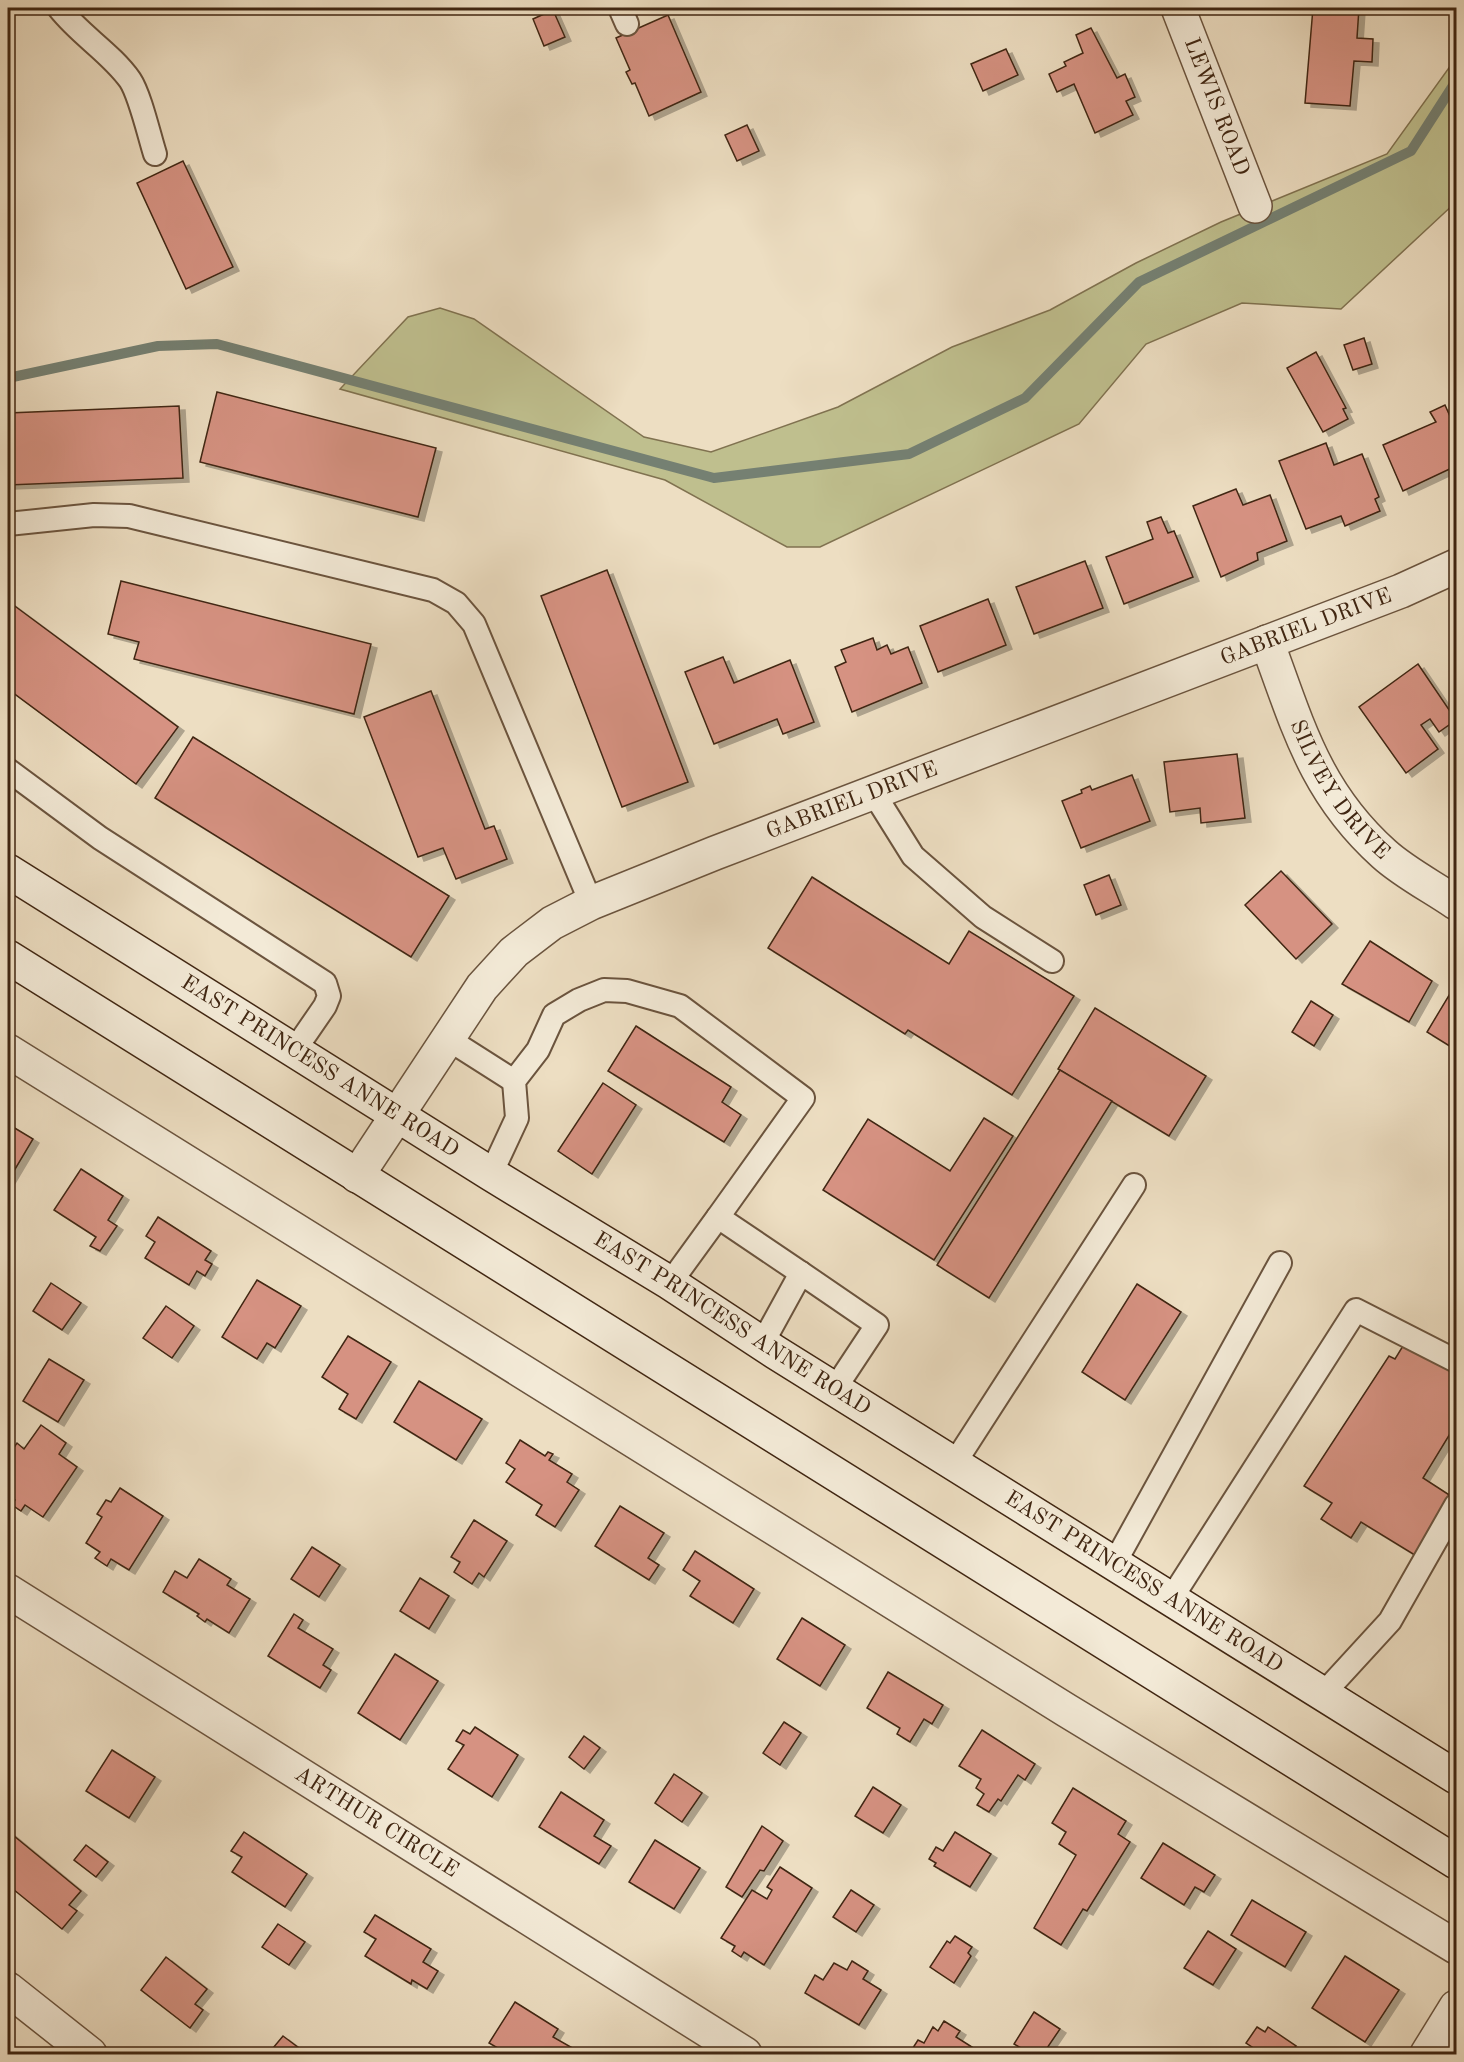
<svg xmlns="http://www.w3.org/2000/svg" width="1464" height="2062" font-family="'Old Standard TT',serif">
<defs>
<filter id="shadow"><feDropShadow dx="6" dy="4" stdDeviation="0" flood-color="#0004"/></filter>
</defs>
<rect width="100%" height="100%" fill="#eddec2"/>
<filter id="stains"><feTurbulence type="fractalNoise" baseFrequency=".00333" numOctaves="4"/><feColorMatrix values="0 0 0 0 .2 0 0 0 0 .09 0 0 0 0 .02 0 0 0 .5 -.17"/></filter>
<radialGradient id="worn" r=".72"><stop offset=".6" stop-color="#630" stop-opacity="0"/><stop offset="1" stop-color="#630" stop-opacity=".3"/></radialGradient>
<polygon fill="#bfbf8e" stroke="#807250" stroke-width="1.5" points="1456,58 1456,202 1341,309 1242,303 1146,344 1079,424 820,547 787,547 665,480 340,389 408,317 440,308 474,319 644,437 711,452 838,407 952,347 1050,310 1136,263 1221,222 1387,154"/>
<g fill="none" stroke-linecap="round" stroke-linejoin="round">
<polyline stroke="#758072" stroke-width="10" points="8,378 158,346 217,344 714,478 909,454 1025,398 1139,282 1411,151 1456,81"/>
</g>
<g fill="#d69282" stroke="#402612" stroke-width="1.5" filter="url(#shadow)">
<polygon points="1313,8 1359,8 1357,38 1373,39 1372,62 1354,61 1350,106 1305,103"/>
<polygon points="553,10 565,37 544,46 533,19"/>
<polygon points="668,15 701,92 649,116 635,83 632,84 626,72 630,70 616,38"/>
<polygon points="1091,28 1117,78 1125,74 1135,97 1126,101 1133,115 1095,133 1074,84 1057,92 1049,74 1066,66 1064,62 1083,53 1076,35"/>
<polygon points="1006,49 1018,75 983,91 971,64"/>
<polygon points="747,125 759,151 737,161 725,135"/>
<polygon points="183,161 233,267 186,289 137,183"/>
<polygon points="1364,338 1372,364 1353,370 1344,345"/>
<polygon points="1316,352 1346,408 1343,409 1348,419 1323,432 1287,368"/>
<polygon points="217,392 436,448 418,517 200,462"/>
<polygon points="1445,405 1456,430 1456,466 1403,491 1383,445 1436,422 1430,412"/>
<polygon points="179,406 183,478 8,485 8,413"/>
<polygon points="1326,443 1334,465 1362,454 1379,497 1375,499 1380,511 1345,526 1341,516 1306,529 1279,461"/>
<polygon points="1236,489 1243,505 1270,495 1287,541 1257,553 1258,560 1221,577 1193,506"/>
<polygon points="1161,517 1168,533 1174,531 1193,577 1124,604 1106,557 1153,539 1147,522"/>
<polygon points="1085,561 1103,608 1034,634 1016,587"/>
<polygon points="607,570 688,782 622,807 541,596"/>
<polygon points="121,581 371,644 354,714 134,659 139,642 108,634"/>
<polygon points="988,599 1006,645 938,672 920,626"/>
<polygon points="8,601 178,727 136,784 8,689"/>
<polygon points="873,638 877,650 887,645 891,654 908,647 922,683 852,712 835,667 846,662 841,650"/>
<polygon points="723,657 734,683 790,660 814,722 783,734 777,719 714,744 685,672"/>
<polygon points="1418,664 1456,720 1439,732 1430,719 1421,725 1438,749 1406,773 1359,707"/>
<polygon points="431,691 485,829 494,826 507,859 456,879 443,848 418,857 364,717"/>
<polygon points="193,737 449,896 411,957 155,798"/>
<polygon points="1237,754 1245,818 1201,823 1200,808 1170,812 1164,762"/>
<polygon points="1132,775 1150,821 1081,848 1062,801 1082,793 1081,790 1090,786 1092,790"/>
<polygon points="1281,871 1332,924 1296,959 1245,905"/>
<polygon points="1109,875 1121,905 1096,915 1084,885"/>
<polygon points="812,877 949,964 969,931 1074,996 1012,1095 908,1030 905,1034 768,948"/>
<polygon points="1370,941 1432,981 1409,1022 1342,984"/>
<polygon points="1451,992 1456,995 1456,1050 1427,1032"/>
<polygon points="1311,1001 1333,1015 1314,1046 1292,1032"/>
<polygon points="1095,1008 1206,1076 1169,1136 1058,1069"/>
<polygon points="636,1026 731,1087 722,1102 741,1115 724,1142 608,1071"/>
<polygon points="1060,1070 1112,1101 989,1298 937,1265"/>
<polygon points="603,1083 636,1105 592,1174 558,1151"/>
<polygon points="984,1118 1013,1136 934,1260 823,1190 868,1119 950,1171"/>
<polygon points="8,1124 33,1139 8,1181"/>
<polygon points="81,1169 123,1196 108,1220 117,1226 100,1251 90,1246 96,1237 54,1210"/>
<polygon points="158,1217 211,1251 205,1260 212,1264 205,1276 197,1271 189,1285 145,1258 155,1242 146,1236"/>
<polygon points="257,1280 301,1306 275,1348 267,1343 257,1359 222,1337"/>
<polygon points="51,1283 81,1303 62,1330 33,1311"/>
<polygon points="1137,1284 1181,1312 1125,1400 1082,1372"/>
<polygon points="166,1306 194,1326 172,1358 143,1338"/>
<polygon points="348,1336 391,1362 356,1419 339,1409 348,1394 322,1377"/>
<polygon points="1406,1341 1456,1373 1456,1424 1423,1478 1454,1498 1418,1557 1361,1522 1351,1538 1321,1519 1332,1503 1304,1486 1389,1356 1395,1359"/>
<polygon points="49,1359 84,1380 58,1422 23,1401"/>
<polygon points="419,1381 482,1419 456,1460 394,1422"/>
<polygon points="41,1425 66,1443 59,1454 77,1467 43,1517 25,1505 21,1511 12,1505 15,1500 8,1495 8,1478 13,1470 8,1467 8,1456 17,1443 24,1449"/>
<polygon points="520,1440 545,1456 548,1452 553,1454 549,1460 572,1474 567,1482 579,1490 555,1527 536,1515 542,1505 506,1482 515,1469 506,1463"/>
<polygon points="120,1488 163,1516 129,1570 111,1559 107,1566 95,1558 100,1552 86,1543 102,1517 97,1514 106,1500 111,1502"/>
<polygon points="620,1506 664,1533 648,1558 659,1565 649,1580 595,1546"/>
<polygon points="474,1520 507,1541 484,1577 479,1573 472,1584 454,1572 460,1562 451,1557"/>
<polygon points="312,1547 340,1565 319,1597 291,1579"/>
<polygon points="695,1551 754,1589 733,1623 690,1596 700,1581 683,1570"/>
<polygon points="199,1559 231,1579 227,1585 250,1599 229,1633 207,1619 205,1622 197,1616 199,1614 163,1592 175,1571 187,1578"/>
<polygon points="420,1578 449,1596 429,1629 400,1611"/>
<polygon points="294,1614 303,1620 298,1628 333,1649 323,1665 331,1670 320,1688 268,1656"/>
<polygon points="802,1618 845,1645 820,1686 777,1659"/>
<polygon points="395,1654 438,1681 400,1740 358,1713"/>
<polygon points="888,1672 943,1705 932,1724 924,1719 910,1742 897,1734 900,1728 867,1708"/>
<polygon points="784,1722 801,1733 780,1765 763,1753"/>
<polygon points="475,1727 518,1755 492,1797 448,1769 464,1745 456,1741 463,1730 470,1734"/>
<polygon points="982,1730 1035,1764 1025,1780 1018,1775 1001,1801 998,1799 989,1812 977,1805 984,1794 976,1788 981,1779 959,1766"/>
<polygon points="584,1736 600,1748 584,1769 569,1757"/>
<polygon points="112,1750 155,1777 129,1818 86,1791"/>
<polygon points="674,1774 702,1793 682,1822 655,1803"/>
<polygon points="873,1787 901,1805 883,1833 855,1816"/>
<polygon points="1073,1788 1126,1821 1118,1834 1130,1842 1087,1911 1083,1909 1061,1945 1034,1928 1076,1855 1059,1844 1066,1832 1052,1823"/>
<polygon points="561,1792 604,1820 594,1836 611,1846 599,1864 539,1827"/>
<polygon points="762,1826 783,1841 764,1871 760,1870 742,1897 726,1887"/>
<polygon points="8,1831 81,1891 69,1905 77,1911 62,1929 8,1885"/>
<polygon points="244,1832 307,1874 285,1907 232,1872 242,1857 231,1851"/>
<polygon points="955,1832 991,1854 970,1887 934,1866 936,1863 929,1859 936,1847 943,1851"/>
<polygon points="655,1840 700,1868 674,1909 629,1882"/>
<polygon points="1163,1843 1215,1875 1204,1892 1195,1887 1184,1905 1141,1878"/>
<polygon points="86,1845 108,1862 96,1877 74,1860"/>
<polygon points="780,1867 812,1888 764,1965 744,1952 741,1957 732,1951 735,1946 721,1938 752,1890 767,1899 772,1890 767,1887"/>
<polygon points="851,1890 874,1905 856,1932 833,1917"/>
<polygon points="1252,1900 1306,1932 1285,1967 1231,1935"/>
<polygon points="375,1915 431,1949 423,1962 438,1971 427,1989 412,1980 411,1984 365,1956 376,1939 364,1932"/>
<polygon points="278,1924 305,1942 289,1965 262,1947"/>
<polygon points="1208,1931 1236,1949 1213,1985 1184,1968"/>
<polygon points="955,1936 972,1947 968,1953 971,1956 954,1983 930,1967 947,1941 950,1943"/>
<polygon points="1345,1956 1399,1990 1365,2042 1312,2008"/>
<polygon points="166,1957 207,1989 195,2004 203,2010 190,2028 141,1990"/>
<polygon points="852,1961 868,1971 863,1979 881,1990 859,2025 805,1993 815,1975 823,1980 834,1963 847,1970"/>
<polygon points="515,2002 558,2029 553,2037 583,2054 508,2054 489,2043"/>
<polygon points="1034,2012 1060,2029 1043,2054 1031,2054 1014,2044"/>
<polygon points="944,2021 960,2031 956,2037 983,2054 909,2054 918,2040 924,2043 933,2027 938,2031"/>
<polygon points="1257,2027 1265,2032 1268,2027 1296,2046 1290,2054 1252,2054 1255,2049 1246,2043"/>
<polygon points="283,2036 307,2054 268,2054"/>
</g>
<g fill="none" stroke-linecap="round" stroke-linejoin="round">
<defs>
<g id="service">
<path d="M 59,8 C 80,35 111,53 130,80 C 140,95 149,135 155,154"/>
<polyline points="620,8 627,24"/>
<polyline points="8,524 94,515 129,516 433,590 456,603 474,624 591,903"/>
<polyline points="8,770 100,838 325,983 329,996 325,1006 294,1051"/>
<polyline points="873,792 913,856 983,917 1052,961"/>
<polyline points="448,1039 514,1081"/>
<polyline points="491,1174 517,1118 514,1081 538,1050 554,1015 579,1000 604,990 627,991 680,1006 803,1098 718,1217"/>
<polyline points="670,1283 718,1217 801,1273"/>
<polyline points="762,1344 801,1273 877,1325 834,1390"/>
<polyline points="954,1464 1134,1185"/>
<polyline points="1114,1564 1280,1263"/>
<polyline points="1171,1599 1356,1310 1456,1361"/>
<polyline points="1323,1694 1390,1621 1456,1505"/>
</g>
<g id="minor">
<path id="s1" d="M 1178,8 L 1255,206"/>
<path id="s2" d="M 1267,642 C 1298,726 1315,792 1384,854 C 1405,873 1433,887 1456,903"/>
<polyline points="8,1051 1066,1710 1456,1947"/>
<path id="s3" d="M 357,1176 L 482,987 L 514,952 L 552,923 L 591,903 L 715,853 L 1401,591 L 1456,566"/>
<path id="s4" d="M 8,1591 L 745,2054"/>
<polyline points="8,1989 90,2054"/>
<polyline points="1427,2054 1456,2007"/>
</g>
<g id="secondary">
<path id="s5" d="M 8,871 L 491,1174 L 670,1283 L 775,1352 L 1456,1777"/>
<polyline points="8,957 1456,1862"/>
</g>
</defs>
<use href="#service" stroke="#6b543e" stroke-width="26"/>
<use href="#minor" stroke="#6b543e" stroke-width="36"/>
<use href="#secondary" stroke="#402612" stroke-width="36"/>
<use href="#service" stroke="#f3ead7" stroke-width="22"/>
<use href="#minor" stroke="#f3ead7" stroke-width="33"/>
<use href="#secondary" stroke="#f3ead7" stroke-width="33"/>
</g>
<g text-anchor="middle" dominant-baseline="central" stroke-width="6" stroke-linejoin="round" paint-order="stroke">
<g font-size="22" fill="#402612" stroke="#f3ead7">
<text stroke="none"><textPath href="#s1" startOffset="106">LEWIS ROAD</textPath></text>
<text stroke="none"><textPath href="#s3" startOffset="1132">GABRIEL DRIVE</textPath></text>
<text stroke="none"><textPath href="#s2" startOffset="166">SILVEY DRIVE</textPath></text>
<text stroke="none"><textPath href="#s3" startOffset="646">GABRIEL DRIVE</textPath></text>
<text stroke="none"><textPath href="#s5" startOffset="368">EAST PRINCESS ANNE ROAD</textPath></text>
<text stroke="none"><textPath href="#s5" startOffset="854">EAST PRINCESS ANNE ROAD</textPath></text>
<text stroke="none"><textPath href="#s5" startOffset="1340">EAST PRINCESS ANNE ROAD</textPath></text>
<text stroke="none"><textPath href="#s4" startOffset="435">ARTHUR CIRCLE</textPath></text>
</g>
</g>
<rect width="1464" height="2062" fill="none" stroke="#eddec2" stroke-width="30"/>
<rect x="9" y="9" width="1446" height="2044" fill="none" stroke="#402612" stroke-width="3"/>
<rect x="15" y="15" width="1434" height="2032" fill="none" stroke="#402612" stroke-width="1.5"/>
<rect width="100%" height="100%" filter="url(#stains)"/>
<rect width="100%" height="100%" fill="url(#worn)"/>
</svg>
